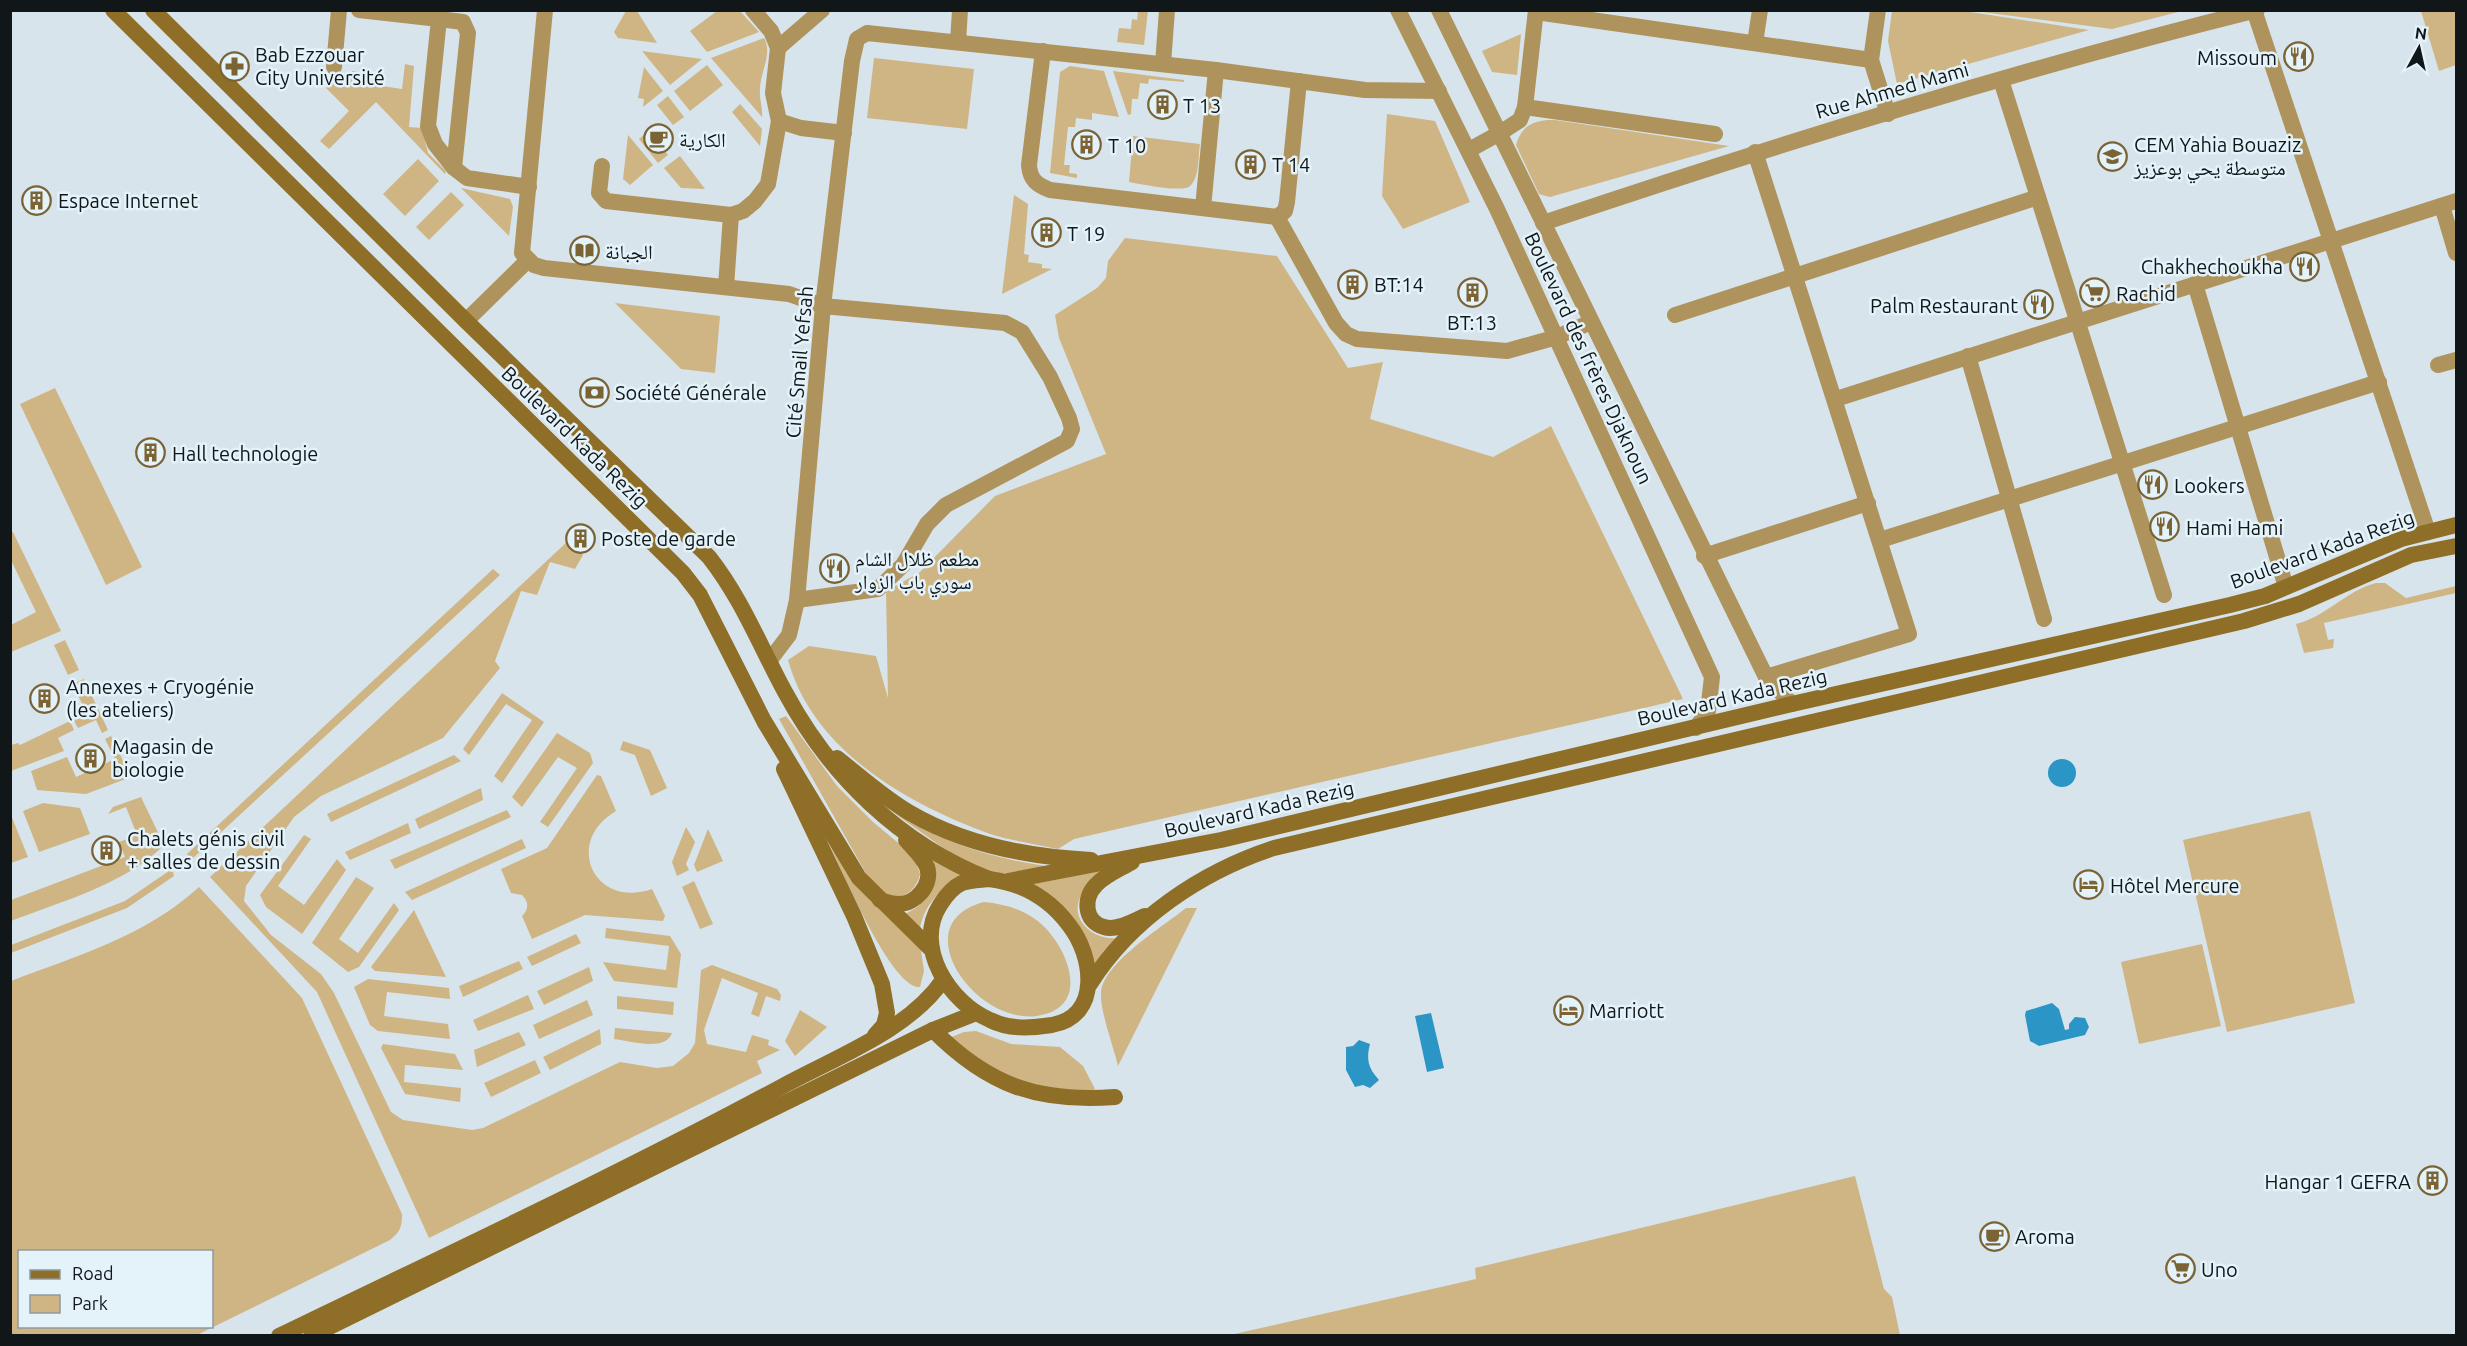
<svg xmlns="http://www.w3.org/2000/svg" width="2467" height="1346" font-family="Ubuntu,'Noto Naskh Arabic',sans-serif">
<rect width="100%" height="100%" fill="#d7e4ec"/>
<g fill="#cfb584" fill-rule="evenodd">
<polygon points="739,10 759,32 707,52 690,31 717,11"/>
<polygon points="626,11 637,11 657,43 618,38 614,32"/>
<polygon points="1138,11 1148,11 1144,45 1117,42 1119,28 1131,29 1132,19 1137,20"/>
<polygon points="1892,11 1964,11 2089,30 1897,84 1888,41"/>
<polygon points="1974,11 2182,11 2112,29"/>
<polygon points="2421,11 2456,11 2456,65 2439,71"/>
<polygon points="1521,34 1517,75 1492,72 1482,51"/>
<path d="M 764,38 C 773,53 760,73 760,89 C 759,100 763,107 762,117 L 711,58 Z"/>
<polygon points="642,51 702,59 670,85"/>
<polygon points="874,58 974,69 967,129 867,118"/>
<polygon points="405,64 414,66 409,127 422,128 428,153 446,171 445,174 376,102 329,149 320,141 349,111 326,88 337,76 351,77 352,71 366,73 365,79 375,80 375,85 402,89"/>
<polygon points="707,65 723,85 690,111 674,91"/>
<polygon points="1070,66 1104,71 1119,117 1092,113 1092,120 1076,118 1075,127 1068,127 1064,165 1070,165 1069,173 1077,174 1077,178 1050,173 1060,72"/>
<polygon points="644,67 663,91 643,107 644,99 638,98"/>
<polygon points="1113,71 1184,80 1184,82 1149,79 1148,84 1140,83 1138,99 1132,99 1131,114 1128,115"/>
<polygon points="668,96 684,117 673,125 657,105"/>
<polygon points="740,104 762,129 760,146 732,112"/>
<polygon points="1387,114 1435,121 1470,202 1403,229 1382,196"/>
<path d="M 1547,120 L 1555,120 L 1729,146 L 1550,197 L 1539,194 L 1516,145 C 1521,128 1530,122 1547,120 Z"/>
<polygon points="649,131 668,155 658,163 639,139"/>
<polygon points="628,135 653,165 630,185 623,179"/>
<path d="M 1133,136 L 1200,144 C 1198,156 1200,177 1190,186 C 1183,193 1140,184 1129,182 Z"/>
<polygon points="680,156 705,189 681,188 664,168"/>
<polygon points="418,159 439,181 405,216 383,194"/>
<polygon points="461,188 510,199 513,207 509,236"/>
<polygon points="451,192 464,205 429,240 416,227"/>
<polygon points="1014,195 1028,204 1024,254 1029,255 1028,262 1042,264 1042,268 1052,269 1002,294"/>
<path d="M 1125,238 L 1277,256 L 1348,368 L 1383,362 L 1370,419 L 1493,457 L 1551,426 L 1683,699 L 1074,839 L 1058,849 C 1036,844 1012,841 990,834 C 908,804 813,751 788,660 L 809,646 L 876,656 L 888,698 L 886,591 L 919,573 L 995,496 L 1106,454 L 1059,338 L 1055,315 L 1097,288 L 1106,278 L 1108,261 Z"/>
<polygon points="615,303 720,316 715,373 681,369"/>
<polygon points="55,388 142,567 106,585 20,404"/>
<polygon points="11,532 13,532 61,631 11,652 11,625 36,612 11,560"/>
<polygon points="569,540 583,555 575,569 550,562 537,595 521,591 495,661 500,668 443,738 321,796 294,817 246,886 244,901 271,935 321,974 334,993 391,1112 403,1120 472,1130 483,1128 620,1062 657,1068 673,1066 689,1053 695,1043 701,970 712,965 777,989 781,995 780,1001 766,996 759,1017 751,1014 758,993 722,978 704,1030 707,1044 746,1052 752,1035 769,1040 768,1045 780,1050 757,1061 762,1073 429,1238 317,992 210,877"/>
<polygon points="493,569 500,575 192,859 189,858 187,854"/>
<path d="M 2376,583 L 2385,583 L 2406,598 L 2456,586 L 2456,593 L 2324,623 L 2328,640 L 2334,639 L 2333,648 L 2304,653 L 2296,624 C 2326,617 2345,591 2376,583 Z"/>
<polygon points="65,640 79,670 68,675 54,645"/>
<polygon points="84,679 108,730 102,733 96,720 78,728 73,719 87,713 72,684"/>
<polygon points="502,693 544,722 502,783 494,776 532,720 506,704 469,755 463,749"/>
<path d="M 786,716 L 837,786 L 873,822 L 914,856 L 920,874 C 917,890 901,903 885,894 C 879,891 872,882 868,877 L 779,719 Z"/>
<polygon points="70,721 74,730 58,738 64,751 11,771 11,745 18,743 20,745"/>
<polygon points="557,733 590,753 593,763 548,827 540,822 577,768 558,757 522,807 512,797"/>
<polygon points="111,736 131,777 86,794 37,790 31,771 67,757 76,777 115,759 105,739"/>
<polygon points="623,741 650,750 667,788 651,796 635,755 620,750"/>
<polygon points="454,755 461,761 331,822 327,814"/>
<path d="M 597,775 L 601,776 L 616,811 C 563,842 594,909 652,889 L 665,916 L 663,921 L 585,915 L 532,939 L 522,916 C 529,909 529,902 522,895 L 511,893 L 501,869 L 547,848 Z"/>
<polygon points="481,788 483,800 419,829 415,819"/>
<path d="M 141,797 L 164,845 C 124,885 62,901 11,921 L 11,900 L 125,857 L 119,842 L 137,835 L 126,807 L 108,814 L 113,807 Z"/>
<polygon points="43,803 80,808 90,834 39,852 23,811"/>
<polygon points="507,810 511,817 395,869 390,860"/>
<polygon points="2310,811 2355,1003 2227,1032 2183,840"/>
<path d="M 894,813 C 944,843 993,859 1052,867 L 1000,876 L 956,857 Z"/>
<polygon points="11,815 28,857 11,863 10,815"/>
<polygon points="408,823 411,833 350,860 345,852"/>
<polygon points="686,827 695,842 686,864 689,870 677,876 672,862"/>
<path d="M 822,828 L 853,883 L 921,950 L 924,971 L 920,987 C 890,990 835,854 822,828 Z"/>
<polygon points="708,829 723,861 697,872 694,865"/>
<polygon points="304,835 311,839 278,886 304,905 337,859 346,870 302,934 266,907 260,895"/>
<polygon points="522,839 526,848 412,900 405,892"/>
<path d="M 929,857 L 965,877 C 941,889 926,901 920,928 L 905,914 C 935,900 929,886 929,857 Z"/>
<path d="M 1115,868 C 1105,875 1088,884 1082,894 C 1067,918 1093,941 1117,938 L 1095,967 L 1028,885 Z"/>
<polygon points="169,871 173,872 174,876 127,908 11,953 11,945 125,901"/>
<polygon points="356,877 374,888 339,939 358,953 394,903 399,910 359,967 348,972 312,943"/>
<polygon points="694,881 713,924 700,929 682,887"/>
<path d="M 199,887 L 302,998 L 402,1214 C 402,1227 400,1232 390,1240 L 197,1335 L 11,1335 L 11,981 C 76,956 146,936 199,887 ZM 20,1252 L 212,1252 L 212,1326 L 20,1326 Z"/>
<path d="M 984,902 C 1004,904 1023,909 1039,922 C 1068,946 1093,1008 1037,1016 C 975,1025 903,923 984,902 Z"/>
<path d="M 1186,908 L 1197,908 L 1118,1066 C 1114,1048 1100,1011 1101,994 C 1101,964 1164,926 1186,908 Z"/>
<polygon points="414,910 446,977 375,971 371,967"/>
<polygon points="606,928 670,936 681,954 677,988 614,981 603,962 666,970 669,946 605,938"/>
<polygon points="576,934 581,943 532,966 527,957"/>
<polygon points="2202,944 2221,1026 2139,1044 2121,962"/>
<polygon points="519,961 523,969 463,997 459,986"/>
<polygon points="589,967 593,981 544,1005 537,991"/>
<polygon points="368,979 449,988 450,999 387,992 384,1016 448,1024 450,1039 378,1031 370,1025 354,987"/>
<polygon points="528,995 534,1009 478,1031 473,1020"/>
<polygon points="617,996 674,1002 673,1015 617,1009"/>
<polygon points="587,1000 593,1015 539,1039 533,1025"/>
<polygon points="800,1010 827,1027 795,1056 785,1041"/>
<path d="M 615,1028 L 672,1033 C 665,1052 631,1041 614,1039 Z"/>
<polygon points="600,1029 601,1044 550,1070 543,1057"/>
<polygon points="976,1031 1011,1044 1060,1047 1083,1066 1095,1089 1079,1094 1007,1078 949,1038 964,1032"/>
<polygon points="519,1032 526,1045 477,1067 474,1050"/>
<polygon points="383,1044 455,1054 463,1070 405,1065 404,1082 461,1088 460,1102 405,1094 381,1048"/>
<polygon points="535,1060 541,1073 491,1097 484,1083"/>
<polygon points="1855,1176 1884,1289 1892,1297 1900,1335 1230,1335 1476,1279 1475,1268"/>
</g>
<g fill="#2b95c5">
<circle cx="2062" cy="773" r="14"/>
<polygon points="2052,1003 2059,1009 2065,1030 2069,1029 2069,1024 2075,1017 2085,1018 2089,1027 2085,1035 2039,1046 2030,1041 2025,1015 2026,1011"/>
<polygon points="1431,1013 1444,1068 1427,1072 1415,1016"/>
<path d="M 1359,1040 L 1370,1044 C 1366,1059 1368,1068 1379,1080 L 1370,1088 L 1363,1085 L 1355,1087 L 1346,1070 L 1346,1047 L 1353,1046 Z"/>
</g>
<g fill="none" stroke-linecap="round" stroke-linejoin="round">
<g stroke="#af935d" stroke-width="16">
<polyline points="359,10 439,19 428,126 435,144 454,168 467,178 529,187"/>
<polyline points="545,10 522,253 534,265 544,268 789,294 823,306 1005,323 1022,332 1050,377 1069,418 1072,429 1067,441 946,505 927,524 903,565 878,589 797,600"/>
<polyline points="1878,10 1871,60 1888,114"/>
<polyline points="2254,10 2428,532"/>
<polyline points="1536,12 1871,60"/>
<polyline points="439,19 463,22 468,33 454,168"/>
<polyline points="958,42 960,10"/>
<polyline points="1755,43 1760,10"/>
<polyline points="778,48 822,10"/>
<path d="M 1043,51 L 1029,165 C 1030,180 1037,185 1050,190 L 1277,217"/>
<polyline points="1163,64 1167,10"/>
<polyline points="334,67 339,10"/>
<polyline points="2001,80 2164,595"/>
<polyline points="1299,81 1287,202 1285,211 1277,217 1336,323 1346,334 1357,339 1507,351 1557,337 1591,322"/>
<polyline points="1525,107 1715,134"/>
<polyline points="779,121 801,128 844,133"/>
<polyline points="1500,133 1520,120 1525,107 1536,10"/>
<polyline points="1755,152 1909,634 1766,677"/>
<polyline points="602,166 599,193 606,201 731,215 743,211 755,201 768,184 779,121 773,93 778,48 771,31 753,10"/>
<polyline points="2442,206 2456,253"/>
<polyline points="1203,208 1216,70"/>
<polyline points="2195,284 2286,587"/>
<polyline points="726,287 731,215"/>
<polyline points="1675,315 2038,197"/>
<polyline points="466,321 527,261"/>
<polyline points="1968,356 2044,619"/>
<polyline points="2438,365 2456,360"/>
<polyline points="1836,399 2456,201"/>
<polyline points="1880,540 2379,382"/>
<polyline points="1704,556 1868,503"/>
<polyline points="770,660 789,635 797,600 823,306 852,61 857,39 867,33 1216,70 1365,90 1439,91"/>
</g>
<g stroke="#af935d" stroke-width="16">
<polyline points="1398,10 1497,209 1712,677 1708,711 1696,728"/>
<polyline points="1439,10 1766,677 1792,704"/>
<polyline points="1469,150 1500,133"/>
<path d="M 1543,223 C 1778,144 2016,70 2257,10"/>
</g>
<g stroke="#8f6e27" stroke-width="16">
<polyline points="113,10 683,573 700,595 764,721 859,878 932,950"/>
<path d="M 153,10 L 466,321 L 709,557 C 742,599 760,646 785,692 C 830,776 900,844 989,879"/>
<path d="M 837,758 C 861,777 884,798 910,813 C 965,845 1028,857 1091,860"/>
<polyline points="784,769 854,916 882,984 887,1013 884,1025 875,1035"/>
<path d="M 1132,862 C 1120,869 1105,875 1096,885 C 1083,898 1084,922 1104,927 C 1117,931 1133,921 1145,916"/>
<path d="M 989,879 C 1022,883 1049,898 1069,925 C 1093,955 1102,1016 1052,1025 C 1031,1028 1010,1030 990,1020 C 950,1003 913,947 940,905 C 945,897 953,887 962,883 C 970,880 981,880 989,879 Z"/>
<polyline points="1008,881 1221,840 1792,704 2230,605 2265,596 2401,539 2456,525"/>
<path d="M 880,900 C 886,902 893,904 899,904 C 916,904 933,884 927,867 C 923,857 913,848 906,840"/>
<path d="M 1090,984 C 1131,919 1201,872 1274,848 L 2244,621 L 2299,604 L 2411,555 L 2456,546"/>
<path d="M 933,1030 C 988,1085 1037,1103 1115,1097"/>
<path d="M 279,1336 C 448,1254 618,1175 783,1086 C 836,1057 909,1030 943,980"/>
<polyline points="311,1336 933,1030 976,1013"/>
</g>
</g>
<defs>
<symbol id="restaurant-ring" viewBox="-11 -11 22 22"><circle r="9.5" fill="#e4f2f9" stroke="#7b6334" stroke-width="1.5"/><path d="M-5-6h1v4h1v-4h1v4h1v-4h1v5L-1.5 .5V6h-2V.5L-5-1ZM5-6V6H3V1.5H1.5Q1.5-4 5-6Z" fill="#7b6334"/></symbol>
<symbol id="pharmacy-ring" viewBox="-11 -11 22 22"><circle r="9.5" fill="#e4f2f9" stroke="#7b6334" stroke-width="1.5"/><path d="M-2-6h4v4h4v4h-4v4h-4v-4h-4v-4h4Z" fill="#7b6334"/></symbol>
<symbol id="building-ring" viewBox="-11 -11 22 22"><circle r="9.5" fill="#e4f2f9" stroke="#7b6334" stroke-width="1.5"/><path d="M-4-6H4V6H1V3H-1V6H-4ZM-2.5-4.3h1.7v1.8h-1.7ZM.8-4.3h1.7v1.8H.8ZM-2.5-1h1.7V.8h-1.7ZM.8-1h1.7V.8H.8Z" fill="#7b6334"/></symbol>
<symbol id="cafe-ring" viewBox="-11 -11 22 22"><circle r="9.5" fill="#e4f2f9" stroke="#7b6334" stroke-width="1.5"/><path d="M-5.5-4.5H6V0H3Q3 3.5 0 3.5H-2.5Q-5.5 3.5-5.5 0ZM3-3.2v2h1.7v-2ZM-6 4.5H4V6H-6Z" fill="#7b6334"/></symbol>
<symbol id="school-ring" viewBox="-11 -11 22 22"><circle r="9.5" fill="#e4f2f9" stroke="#7b6334" stroke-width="1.5"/><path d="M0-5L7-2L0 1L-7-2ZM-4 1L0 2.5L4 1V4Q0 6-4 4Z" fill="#7b6334"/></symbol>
<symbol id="library-ring" viewBox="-11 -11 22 22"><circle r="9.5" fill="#e4f2f9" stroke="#7b6334" stroke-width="1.5"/><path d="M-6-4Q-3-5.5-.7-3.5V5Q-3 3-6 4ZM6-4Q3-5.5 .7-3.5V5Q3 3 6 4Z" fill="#7b6334"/></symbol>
<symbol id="supermarket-ring" viewBox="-11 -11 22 22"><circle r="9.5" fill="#e4f2f9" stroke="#7b6334" stroke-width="1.5"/><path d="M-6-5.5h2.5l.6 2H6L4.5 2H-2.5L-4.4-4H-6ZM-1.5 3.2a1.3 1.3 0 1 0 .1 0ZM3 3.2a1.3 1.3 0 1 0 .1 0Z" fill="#7b6334"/></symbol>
<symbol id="bank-ring" viewBox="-11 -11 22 22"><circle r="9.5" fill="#e4f2f9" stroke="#7b6334" stroke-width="1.5"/><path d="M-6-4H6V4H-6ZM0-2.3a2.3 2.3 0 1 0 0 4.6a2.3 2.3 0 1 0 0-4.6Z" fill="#7b6334"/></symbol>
<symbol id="hotel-ring" viewBox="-11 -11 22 22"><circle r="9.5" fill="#e4f2f9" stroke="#7b6334" stroke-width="1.5"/><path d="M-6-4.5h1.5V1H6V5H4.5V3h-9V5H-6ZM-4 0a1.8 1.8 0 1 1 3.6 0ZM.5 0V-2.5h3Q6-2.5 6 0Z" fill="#7b6334"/></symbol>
</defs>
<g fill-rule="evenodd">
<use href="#restaurant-ring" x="2282" y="40" width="33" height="33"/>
<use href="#pharmacy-ring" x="218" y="50" width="33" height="33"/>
<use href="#building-ring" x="1146" y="88" width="33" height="33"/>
<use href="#cafe-ring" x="642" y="122" width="33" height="33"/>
<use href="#building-ring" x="1070" y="128" width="33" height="33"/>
<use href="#school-ring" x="2096" y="140" width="33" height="33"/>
<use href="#building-ring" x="1234" y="148" width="33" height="33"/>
<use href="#building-ring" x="20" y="184" width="33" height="33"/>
<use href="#building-ring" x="1030" y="216" width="33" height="33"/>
<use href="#library-ring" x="568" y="234" width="33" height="33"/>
<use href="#restaurant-ring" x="2288" y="250" width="33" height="33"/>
<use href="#building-ring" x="1336" y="268" width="33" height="33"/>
<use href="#building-ring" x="1456" y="276" width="33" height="33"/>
<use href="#supermarket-ring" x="2078" y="276" width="33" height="33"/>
<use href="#restaurant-ring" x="2022" y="288" width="33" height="33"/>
<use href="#bank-ring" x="578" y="376" width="33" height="33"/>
<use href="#building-ring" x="134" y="436" width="33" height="33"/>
<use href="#restaurant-ring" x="2136" y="468" width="33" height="33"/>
<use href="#restaurant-ring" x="2148" y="510" width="33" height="33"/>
<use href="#building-ring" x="564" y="522" width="33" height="33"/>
<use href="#restaurant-ring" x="818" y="552" width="33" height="33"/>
<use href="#building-ring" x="28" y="682" width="33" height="33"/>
<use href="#building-ring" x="74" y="742" width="33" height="33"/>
<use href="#building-ring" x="90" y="834" width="33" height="33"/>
<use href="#hotel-ring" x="2072" y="868" width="33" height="33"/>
<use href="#hotel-ring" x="1552" y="994" width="33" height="33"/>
<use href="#building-ring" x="2416" y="1164" width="33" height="33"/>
<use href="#cafe-ring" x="1978" y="1220" width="33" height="33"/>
<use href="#supermarket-ring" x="2164" y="1252" width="33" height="33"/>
</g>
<g text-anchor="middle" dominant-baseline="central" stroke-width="5" stroke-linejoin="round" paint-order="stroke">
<g font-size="20" fill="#111618" stroke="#e4f2f9" text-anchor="start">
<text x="255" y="54">Bab Ezzouar<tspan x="255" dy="23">City Université</tspan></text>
<text x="2277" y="57" text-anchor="end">Missoum</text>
<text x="1183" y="105">T 13</text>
<text x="679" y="139">الكارية</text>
<text x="2134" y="144">CEM Yahia Bouaziz<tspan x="2134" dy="23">متوسطة يحي بوعزيز</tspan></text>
<text x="1108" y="145">T 10</text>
<text x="1272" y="164">T 14</text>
<text x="58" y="200">Espace Internet</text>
<text x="1067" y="233">T 19</text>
<text x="605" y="251">الجبانة</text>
<text x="2283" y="266" text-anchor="end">Chakhechoukha</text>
<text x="1374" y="284">BT:14</text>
<text x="2116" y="293">Rachid</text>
<text x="2018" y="305" text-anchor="end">Palm Restaurant</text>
<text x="1472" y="322" text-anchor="middle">BT:13</text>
<text x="615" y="392">Société Générale</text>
<text x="172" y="453">Hall technologie</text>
<text x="2174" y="485">Lookers</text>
<text x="2186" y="527">Hami Hami</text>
<text x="601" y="538">Poste de garde</text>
<text x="855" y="558">مطعم ظلال الشام<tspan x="855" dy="23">سوري باب الزوار</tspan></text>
<text x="66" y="686">Annexes + Cryogénie<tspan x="66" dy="23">(les ateliers)</tspan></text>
<text x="112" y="746">Magasin de<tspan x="112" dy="23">biologie</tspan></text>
<text x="127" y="838">Chalets génis civil<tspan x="127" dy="23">+ salles de dessin</tspan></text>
<text x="2110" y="885">Hôtel Mercure</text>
<text x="1589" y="1010">Marriott</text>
<text x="2411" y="1181" text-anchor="end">Hangar 1 GEFRA</text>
<text x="2015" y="1236">Aroma</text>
<text x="2201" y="1269">Uno</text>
</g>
<g font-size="20" fill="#111618" stroke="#e4f2f9">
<text transform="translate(1892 90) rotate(-16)">Rue Ahmed Mami</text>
<text transform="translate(1589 358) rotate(65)">Boulevard des frères Djaknoun</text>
<text transform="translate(799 362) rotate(-85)">Cité Smail Yefsah</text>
<text transform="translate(575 437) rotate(44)">Boulevard Kada Rezig</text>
<text transform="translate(2322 549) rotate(-20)">Boulevard Kada Rezig</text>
<text transform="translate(1732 697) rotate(-13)">Boulevard Kada Rezig</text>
<text transform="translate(1259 809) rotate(-13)">Boulevard Kada Rezig</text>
</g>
</g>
<rect width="2467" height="1346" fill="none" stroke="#111618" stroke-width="24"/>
<rect x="18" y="1250" width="195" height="78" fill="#e4f2f9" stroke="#909a9f" stroke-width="1.5"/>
<rect x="30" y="1270" width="30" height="9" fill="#8f6e27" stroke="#909a9f" stroke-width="1.5"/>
<text x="72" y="1280" font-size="18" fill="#111618">Road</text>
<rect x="30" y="1295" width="30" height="18" fill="#cfb584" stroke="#909a9f" stroke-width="1.5"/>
<text x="72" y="1310" font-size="18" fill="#111618">Park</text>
<g transform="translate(2419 48) rotate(8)" stroke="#e4f2f9" stroke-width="4.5" paint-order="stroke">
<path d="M0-4.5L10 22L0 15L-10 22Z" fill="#111618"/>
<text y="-9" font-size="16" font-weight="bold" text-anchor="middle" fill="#111618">N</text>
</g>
</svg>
